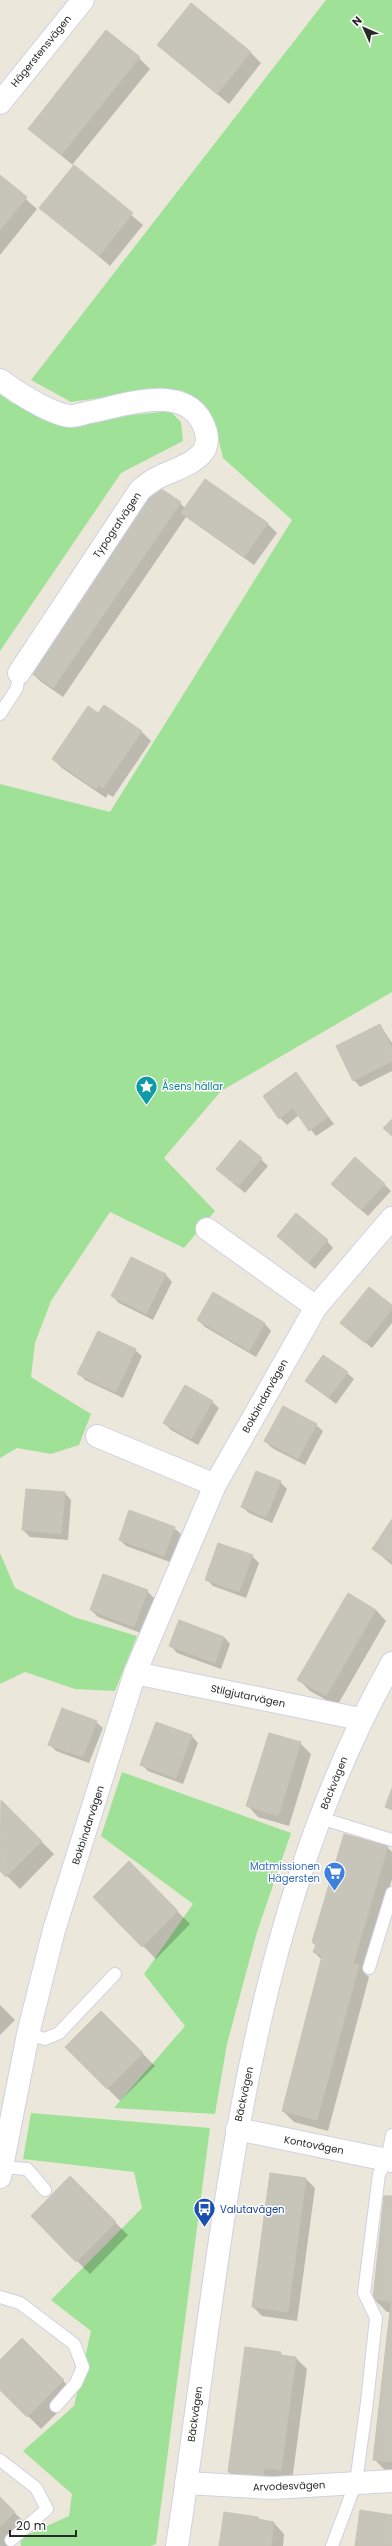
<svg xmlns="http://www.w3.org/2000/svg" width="392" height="2546" font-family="Poppins,sans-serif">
<rect width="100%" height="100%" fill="#ebe8db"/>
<g fill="#9fe297">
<polygon points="326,0 392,0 392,992 221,1091 164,1158 215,1211 184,1248 110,1212 51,1301 35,1343 31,1377 91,1414 79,1445 51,1454 17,1448 0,1458 0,784 110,812 292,520 223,458 216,429 203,407 181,390 150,391 71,402 31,380"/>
<polygon points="0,394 12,403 67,422 170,411 181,422 183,441 121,473 0,651"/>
<polygon points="0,1553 15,1588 74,1617 137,1636 115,1691 75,1689 25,1672 0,1684"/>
<polygon points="122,1772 291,1833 257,1932 227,2044 215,2114 114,2108 185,2026 144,1974 193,1904 101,1836"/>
<polygon points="31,2113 210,2128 156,2544 151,2546 21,2546 20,2538 69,2516 72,2494 23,2451 74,2406 91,2331 51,2300 142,2208 134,2172 23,2159"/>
</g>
<g fill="#0003">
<polygon points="158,45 250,52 261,63 229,104"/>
<polygon points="139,58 150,69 72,165 143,225 110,266 41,207 74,166 29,129"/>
<polygon points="0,176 37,209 0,255"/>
<polygon points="205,481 268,524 277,533 254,565 186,517 63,697 40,681 31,672 180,503 186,509"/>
<polygon points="104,707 142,732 151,741 113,797 108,794 106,798 62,768 53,759"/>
<polygon points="380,1025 392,1043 392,1071 360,1087 354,1080"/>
<polygon points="296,1074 334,1124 316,1136 299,1115 287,1125 280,1118"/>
<polygon points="241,1141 268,1166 245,1193 224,1175"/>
<polygon points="384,1184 391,1191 368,1216 338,1190"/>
<polygon points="327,1241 333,1248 315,1269 285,1242"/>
<polygon points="132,1258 166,1275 172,1282 153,1320 119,1303 112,1296"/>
<polygon points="214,1294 265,1324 271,1331 256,1357 205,1327 198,1320"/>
<polygon points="392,1306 392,1323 372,1348 341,1323"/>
<polygon points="135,1350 142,1356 123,1398 85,1380 78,1373"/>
<polygon points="347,1373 354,1379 336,1404 306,1381"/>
<polygon points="212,1402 219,1408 198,1445 171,1430 164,1423"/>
<polygon points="316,1425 323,1431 305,1465 272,1448 265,1441"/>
<polygon points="280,1482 287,1489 272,1523 249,1513 242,1507"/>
<polygon points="65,1493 71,1500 68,1540 30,1537 23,1530"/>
<polygon points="392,1521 392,1565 373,1549"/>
<polygon points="174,1528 181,1534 170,1562 126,1546 120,1540"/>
<polygon points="252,1556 259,1563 246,1598 213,1586 206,1579"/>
<polygon points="147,1591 154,1598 141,1633 98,1617 91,1610"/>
<polygon points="376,1610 386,1621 337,1706 310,1691 299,1680"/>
<polygon points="224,1637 230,1644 221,1669 177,1653 171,1646"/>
<polygon points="96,1722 103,1728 89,1763 56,1751 50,1745"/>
<polygon points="192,1736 198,1743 183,1784 148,1771 141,1764"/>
<polygon points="300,1743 311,1754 289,1826 258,1817 248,1806"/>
<polygon points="1,1801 54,1854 20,1889 0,1869"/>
<polygon points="387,1847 392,1852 392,1879 364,1973 369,1977 328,2131 294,2122 283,2111 322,1960 314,1952 316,1946 313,1942"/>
<polygon points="129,1863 190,1924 156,1959 94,1897"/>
<polygon points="0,2005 15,2020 0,2035"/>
<polygon points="101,2012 155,2066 120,2101 66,2047"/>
<polygon points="271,2174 306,2179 315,2188 297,2321 262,2316 253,2307"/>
<polygon points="70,2178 128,2235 90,2274 32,2216"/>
<polygon points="392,2197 392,2473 387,2472 374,2459 390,2312 387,2312 374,2299"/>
<polygon points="22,2339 76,2394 41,2429 0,2388 0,2361"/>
<polygon points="280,2353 283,2356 296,2358 307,2369 292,2481 240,2483 229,2472"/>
<polygon points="0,2498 27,2525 7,2546 0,2546"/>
<polygon points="258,2518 261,2521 274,2523 284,2534 283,2546 220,2546"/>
</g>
<g fill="#c7c4ba" stroke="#c7c4b5">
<polygon points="191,3 251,52 217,94 157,45"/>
<polygon points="106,30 140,57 61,155 28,129"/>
<polygon points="74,165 133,213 99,256 39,208"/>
<polygon points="0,175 27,197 0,230"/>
<polygon points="205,479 268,523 244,557 181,513"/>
<polygon points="157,486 181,502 53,688 30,672"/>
<polygon points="104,705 142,731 103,788 99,785 96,789 52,759 88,706 98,713"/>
<polygon points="380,1024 392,1048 392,1061 353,1081 336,1046"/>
<polygon points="296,1072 328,1117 309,1131 293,1108 279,1119 263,1096"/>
<polygon points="392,1119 392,1136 383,1128"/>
<polygon points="240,1140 262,1158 238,1187 216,1169"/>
<polygon points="355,1157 385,1184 361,1210 331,1184"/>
<polygon points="296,1213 328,1240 308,1263 277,1236"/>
<polygon points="131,1257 166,1274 146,1314 111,1296"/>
<polygon points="369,1287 392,1305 392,1309 365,1343 340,1323"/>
<polygon points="213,1292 265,1323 249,1351 197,1320"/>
<polygon points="98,1331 136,1349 116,1392 77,1374"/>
<polygon points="323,1355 348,1372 329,1398 305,1381"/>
<polygon points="185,1385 213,1401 191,1439 163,1423"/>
<polygon points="283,1406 317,1424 298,1459 264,1441"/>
<polygon points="256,1471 281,1481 266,1517 241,1507"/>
<polygon points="26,1489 65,1492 61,1534 22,1530"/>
<polygon points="129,1510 175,1527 164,1556 119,1540"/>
<polygon points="392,1519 392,1562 372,1549"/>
<polygon points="218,1543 253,1555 239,1592 205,1580"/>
<polygon points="103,1574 148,1590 134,1627 90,1610"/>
<polygon points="348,1593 376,1610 326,1696 297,1680"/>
<polygon points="179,1620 224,1637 215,1663 169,1646"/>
<polygon points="62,1708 97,1721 83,1757 48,1745"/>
<polygon points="156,1722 192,1735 176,1778 140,1765"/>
<polygon points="269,1733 301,1742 278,1816 246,1806"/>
<polygon points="392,1788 392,1810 385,1807"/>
<polygon points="1,1800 42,1841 6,1877 0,1871"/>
<polygon points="344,1834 388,1846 353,1964 359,1965 317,2120 282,2111 322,1956 313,1952 316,1945 312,1942"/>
<polygon points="129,1861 178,1911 142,1947 93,1897"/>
<polygon points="101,2011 143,2053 107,2089 65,2047"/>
<polygon points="270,2173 306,2178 288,2312 252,2307"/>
<polygon points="70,2176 116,2222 76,2262 31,2216"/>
<polygon points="384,2196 392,2196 392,2462 373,2460 391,2302 373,2299"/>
<polygon points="22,2338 64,2380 27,2417 0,2390 0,2360"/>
<polygon points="245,2347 281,2352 280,2355 296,2357 281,2470 264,2468 263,2477 228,2472"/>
<polygon points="0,2497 15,2512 0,2527"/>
<polygon points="360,2510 392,2515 392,2546 355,2546"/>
<polygon points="224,2512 258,2517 258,2519 274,2522 271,2546 219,2546"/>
</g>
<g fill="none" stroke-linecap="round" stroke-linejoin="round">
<defs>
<g id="lane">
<polyline points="0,714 17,688 19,673"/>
<polyline points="320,1818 392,1840"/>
<polyline points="369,1968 392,1893"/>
<polyline points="28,2034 45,2039 59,2033 115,1974"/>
<polyline points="2,2167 27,2169 45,2190"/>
<polyline points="0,2297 20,2303 74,2344 83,2367 76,2383 56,2406"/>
<polyline points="0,2460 36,2488 47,2509 11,2540"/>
<polyline points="332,2546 356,2482 367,2402 376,2318 364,2293 379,2174 387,2160 392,2135"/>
</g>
<g id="street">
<path d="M 0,380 C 17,392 49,413 69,416 C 75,417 84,413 90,412 C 123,406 182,383 202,422 C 221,459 180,466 157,478 C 151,481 145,486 140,490 L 19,673"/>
<polyline points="207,1229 316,1307"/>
<polyline points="97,1436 215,1485"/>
<polyline points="135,1673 360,1719"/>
<polyline points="237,2129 392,2161"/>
<polyline points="0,2177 28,2034 54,1930 135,1673 215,1485 316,1307 392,1218"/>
<polyline points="186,2483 272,2488 392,2481"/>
</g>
<g id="secondary">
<polyline points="0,103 83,0"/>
<path d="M 177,2546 C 223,2247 240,1932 392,1663"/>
</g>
</defs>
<use href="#lane" stroke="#d1d0e2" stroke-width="14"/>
<use href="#street" stroke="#d1d0e2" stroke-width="24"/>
<use href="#secondary" stroke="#d1d0e2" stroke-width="24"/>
<use href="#lane" stroke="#fff" stroke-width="12"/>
<use href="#street" stroke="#fff" stroke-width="22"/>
<use href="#secondary" stroke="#fff" stroke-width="22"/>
</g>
<defs>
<symbol id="sight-pin" viewBox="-11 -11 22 30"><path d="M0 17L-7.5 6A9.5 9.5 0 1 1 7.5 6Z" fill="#0f9aa8" stroke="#fff"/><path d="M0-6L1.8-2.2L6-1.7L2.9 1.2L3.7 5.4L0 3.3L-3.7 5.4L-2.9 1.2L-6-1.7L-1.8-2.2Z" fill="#fff"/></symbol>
<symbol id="supermarket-pin" viewBox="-11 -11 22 30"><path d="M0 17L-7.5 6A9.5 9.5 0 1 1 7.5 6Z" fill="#3f7fe0" stroke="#fff"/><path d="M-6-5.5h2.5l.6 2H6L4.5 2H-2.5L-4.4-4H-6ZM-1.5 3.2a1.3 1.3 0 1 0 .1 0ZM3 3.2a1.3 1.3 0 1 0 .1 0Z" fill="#fff"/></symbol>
<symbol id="bus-pin" viewBox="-11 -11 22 30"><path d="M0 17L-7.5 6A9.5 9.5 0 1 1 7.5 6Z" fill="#1a4fb4" stroke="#fff"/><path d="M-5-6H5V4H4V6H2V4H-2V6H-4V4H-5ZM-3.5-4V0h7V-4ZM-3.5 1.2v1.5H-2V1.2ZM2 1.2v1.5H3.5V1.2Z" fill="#fff"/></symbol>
</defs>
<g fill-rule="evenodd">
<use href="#sight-pin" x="134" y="1074" width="25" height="34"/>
<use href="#supermarket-pin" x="322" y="1860" width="25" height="34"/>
<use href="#bus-pin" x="192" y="2196" width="25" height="34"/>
</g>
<g text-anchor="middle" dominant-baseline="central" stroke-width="3" stroke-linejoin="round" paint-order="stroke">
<g font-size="10" fill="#292929" stroke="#fff">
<text transform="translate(41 51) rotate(-51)">Hägerstensvägen</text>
<text transform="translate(117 525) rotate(-56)">Typografvägen</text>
<text transform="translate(265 1396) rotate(-61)">Bokbindarvägen</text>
<text transform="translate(248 1696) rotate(12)">Stilgjutarvägen</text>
<text transform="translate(334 1783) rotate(-68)">Bäckvägen</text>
<text transform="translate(88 1825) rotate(-72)">Bokbindarvägen</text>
<text transform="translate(244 2094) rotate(-78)">Bäckvägen</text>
<text transform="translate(314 2145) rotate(11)">Kontovägen</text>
<text transform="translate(195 2414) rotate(-82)">Bäckvägen</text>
<text transform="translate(289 2486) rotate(-2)">Arvodesvägen</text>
</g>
<g font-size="10" fill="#0d838f" stroke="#fff" text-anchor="start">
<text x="162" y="1086">Åsens hällar</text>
</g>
<g font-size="10" fill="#366cbe" stroke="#fff" text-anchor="end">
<text x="320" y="1866">Matmissionen<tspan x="320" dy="12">Hägersten</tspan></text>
</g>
<g font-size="10" fill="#164399" stroke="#fff" text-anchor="start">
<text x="220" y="2209">Valutavägen</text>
</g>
</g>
<g transform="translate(364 28) rotate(315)" stroke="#ffffff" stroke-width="3" paint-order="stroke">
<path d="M0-3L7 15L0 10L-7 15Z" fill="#292929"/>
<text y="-6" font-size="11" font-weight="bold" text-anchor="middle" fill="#292929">N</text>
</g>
<path d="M10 2530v6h66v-6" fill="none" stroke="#292929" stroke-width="2"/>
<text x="16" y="2530" font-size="12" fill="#292929" stroke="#ffffff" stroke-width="3" paint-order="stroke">20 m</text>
</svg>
